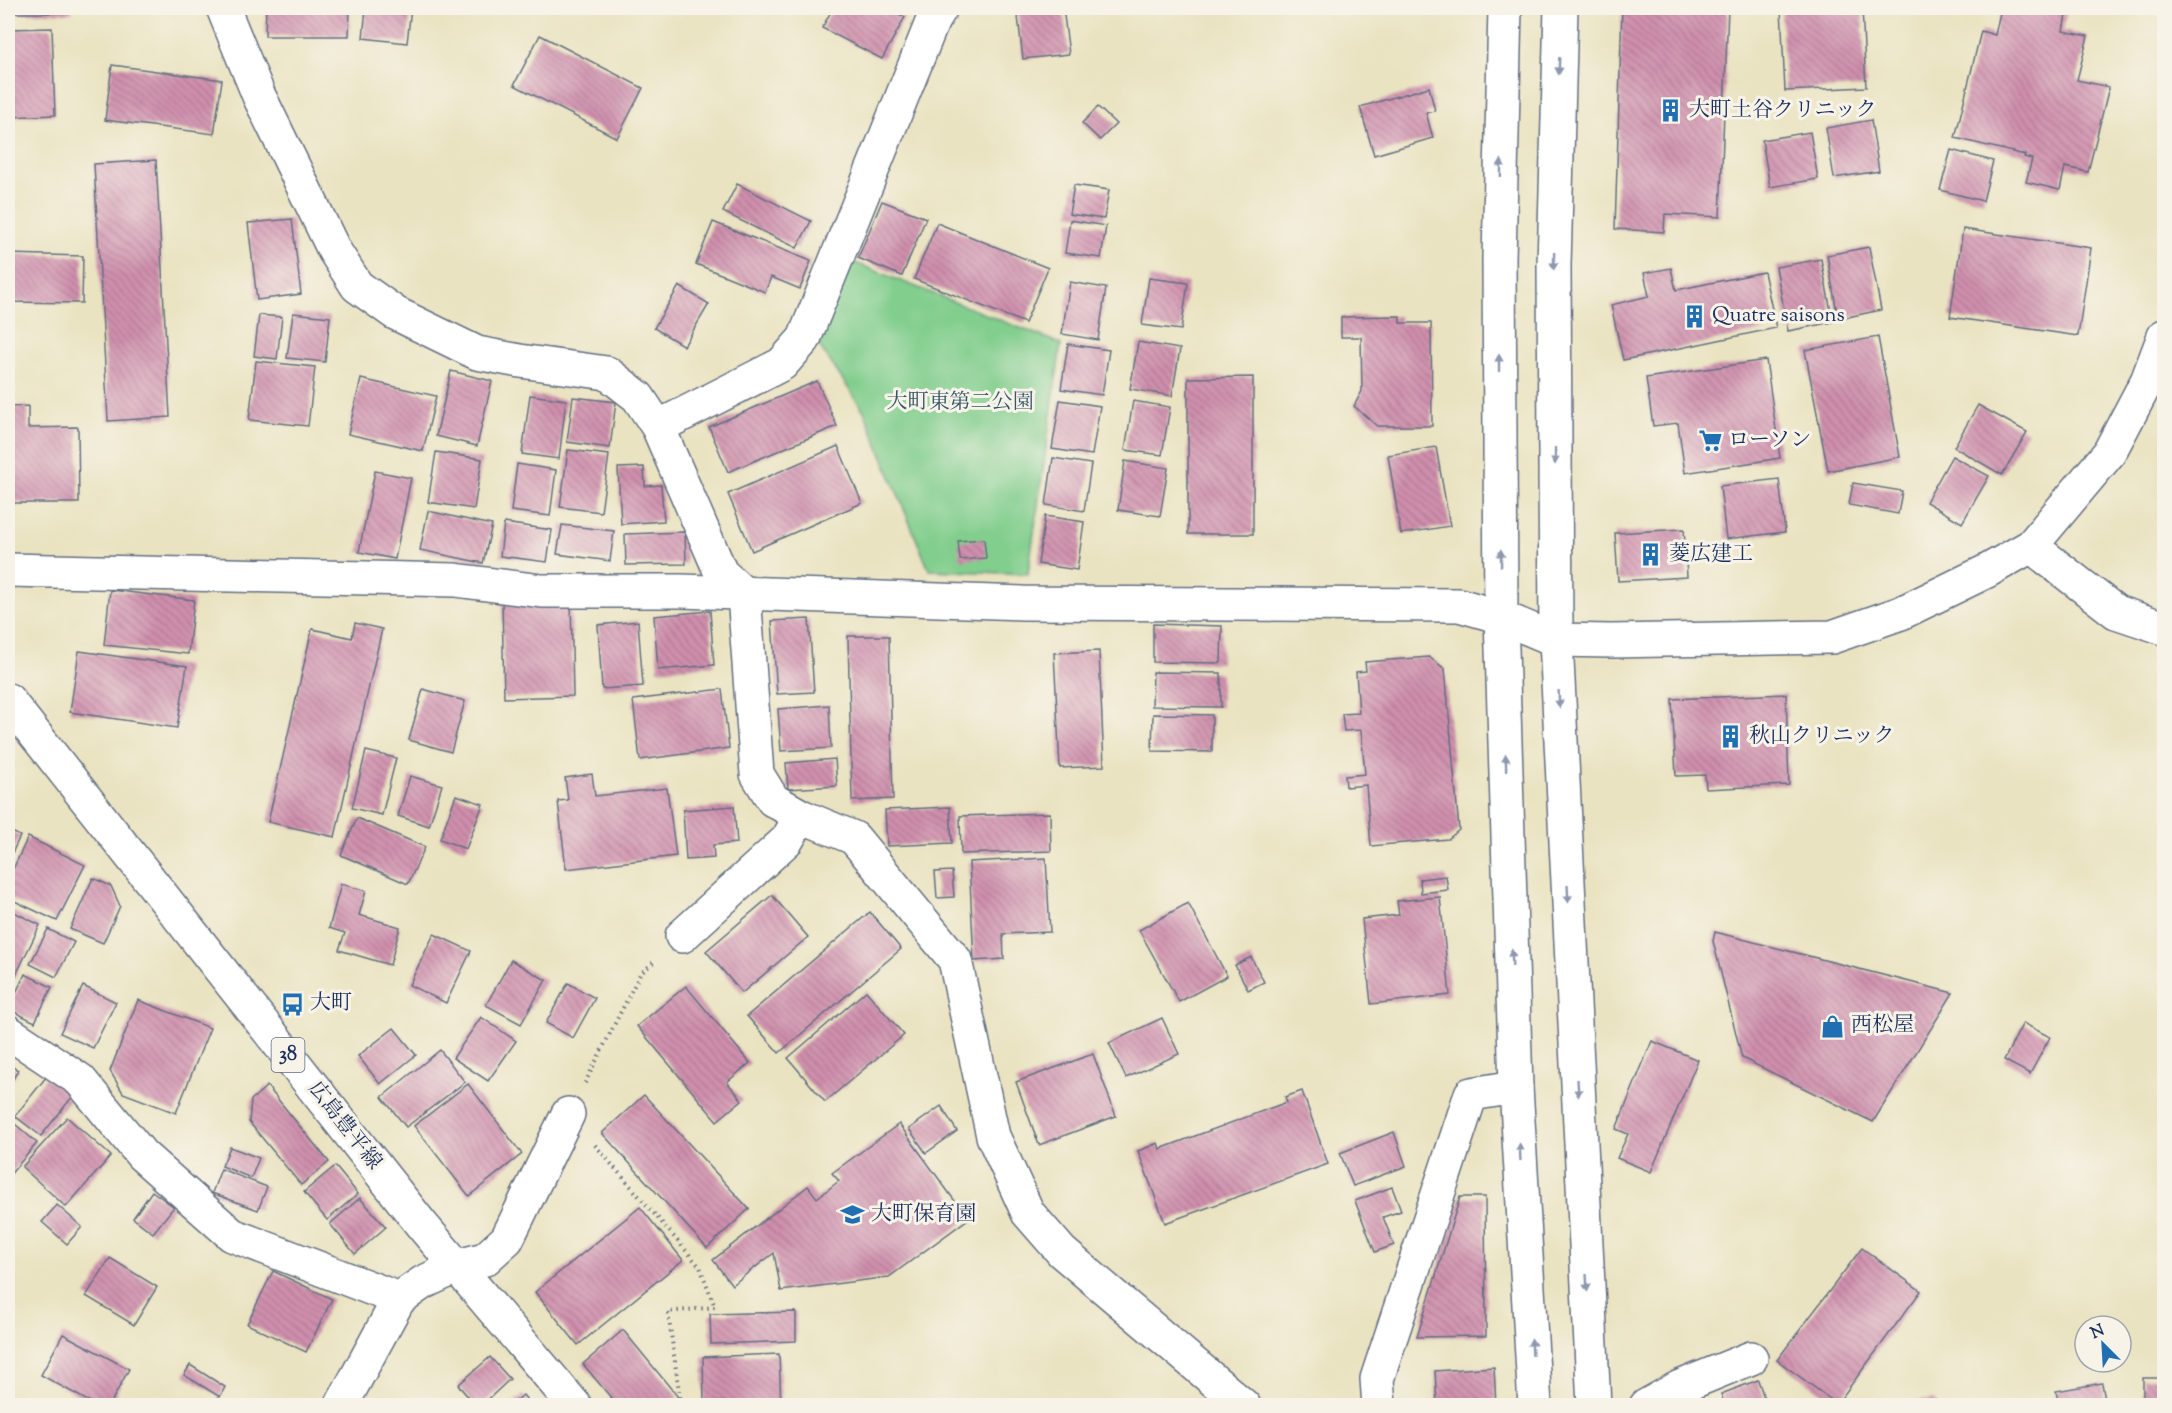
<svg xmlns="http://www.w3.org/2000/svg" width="2172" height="1413" font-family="'Sorts Mill Goudy','Noto Serif JP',serif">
<defs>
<pattern id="building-back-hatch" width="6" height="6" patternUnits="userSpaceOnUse" patternTransform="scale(1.5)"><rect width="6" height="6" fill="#d090ad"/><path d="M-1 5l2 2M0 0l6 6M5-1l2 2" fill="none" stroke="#a87690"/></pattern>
</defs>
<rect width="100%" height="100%" fill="#f7f3e8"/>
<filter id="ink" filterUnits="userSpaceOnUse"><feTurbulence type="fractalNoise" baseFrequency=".0167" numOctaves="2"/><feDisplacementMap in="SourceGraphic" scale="12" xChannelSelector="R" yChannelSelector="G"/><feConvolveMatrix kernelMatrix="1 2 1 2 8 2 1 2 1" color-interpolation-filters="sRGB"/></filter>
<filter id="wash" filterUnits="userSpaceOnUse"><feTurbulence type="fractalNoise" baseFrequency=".008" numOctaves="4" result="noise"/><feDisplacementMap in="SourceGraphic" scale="24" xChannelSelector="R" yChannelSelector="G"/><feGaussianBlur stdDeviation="1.35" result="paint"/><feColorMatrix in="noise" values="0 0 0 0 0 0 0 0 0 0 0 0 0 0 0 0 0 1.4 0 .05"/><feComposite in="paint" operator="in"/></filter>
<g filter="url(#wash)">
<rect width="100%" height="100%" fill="#eae3c1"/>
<polygon fill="#81ce8d" stroke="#4e7e76" stroke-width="1.5" points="853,262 1061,344 1028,574 929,570 864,411 816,341"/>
<g id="blocks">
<g fill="url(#building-back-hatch)">
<rect x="8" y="8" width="64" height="5"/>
<polygon points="266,8 350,8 349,36 265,36"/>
<polygon points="366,8 411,8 407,43 363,38"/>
<polygon points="833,8 887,8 905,17 882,59 822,28"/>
<polygon points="1017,8 1063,8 1069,54 1023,59"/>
<polygon points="1622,8 1728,8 1720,217 1665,214 1664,232 1615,229"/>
<polygon points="1781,8 1862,8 1866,87 1785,91"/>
<polygon points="2001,8 2067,9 2063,31 2088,36 2077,80 2109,87 2088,172 2065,167 2060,190 2026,182 2032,159 2024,157 2025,155 1955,138 1981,31 1995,35"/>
<polygon points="52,28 55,115 8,117 8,29"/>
<polygon points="540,35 643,88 617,138 514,85"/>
<polygon points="112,65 222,80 214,134 105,120"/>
<polygon points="1429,87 1435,111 1426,113 1433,138 1374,155 1360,107"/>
<polygon points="1098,107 1116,124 1100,140 1082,123"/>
<polygon points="1871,120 1879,171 1834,178 1826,128"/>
<polygon points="1810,132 1818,179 1770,187 1762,140"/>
<polygon points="1951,150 1993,161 1983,201 1940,190"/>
<polygon points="156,160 170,417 108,421 94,164"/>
<polygon points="737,184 811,221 797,248 723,212"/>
<polygon points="1074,185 1109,190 1104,219 1069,214"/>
<polygon points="882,201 926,218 902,276 858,258"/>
<polygon points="292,219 301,294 257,300 248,223"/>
<polygon points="1070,220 1106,226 1101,258 1065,253"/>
<polygon points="713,222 811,261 800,289 771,277 765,292 696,264"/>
<polygon points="937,223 1048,268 1025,323 914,279"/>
<polygon points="1963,229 2091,248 2078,336 1950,317"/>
<polygon points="1869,247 1881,310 1838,319 1827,255"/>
<polygon points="8,254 83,256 82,303 8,302"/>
<polygon points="1821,259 1833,322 1788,331 1776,267"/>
<polygon points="1671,268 1676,290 1764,272 1776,328 1623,360 1611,305 1649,296 1644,273"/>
<polygon points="1149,278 1188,283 1181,330 1142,325"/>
<polygon points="1070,282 1106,288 1098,340 1062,334"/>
<polygon points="679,286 709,304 684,346 654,328"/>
<polygon points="293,313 330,317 325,362 287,358"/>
<polygon points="259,315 282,317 277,359 254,356"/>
<polygon points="1400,316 1400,323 1431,323 1432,426 1377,426 1354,406 1362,391 1361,337 1341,337 1341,317"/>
<polygon points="1878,337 1900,457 1828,471 1805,350"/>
<polygon points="1138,342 1180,349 1172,396 1130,389"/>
<polygon points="1068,344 1109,350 1102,395 1061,389"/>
<polygon points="1766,360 1780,458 1685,473 1678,423 1653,426 1646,378"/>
<polygon points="256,361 315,367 308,426 249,420"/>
<polygon points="451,371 492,381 477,446 436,436"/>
<polygon points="1253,377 1253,534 1188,534 1188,378"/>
<polygon points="361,379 436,396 423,451 348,434"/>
<polygon points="817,381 837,426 728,472 709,427"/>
<polygon points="530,395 566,400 559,459 522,454"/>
<polygon points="573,397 616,402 610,448 567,442"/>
<polygon points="1060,400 1100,406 1092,455 1052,449"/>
<polygon points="1133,401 1170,407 1162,455 1125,450"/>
<polygon points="1978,405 2027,432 2002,475 1954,447"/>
<polygon points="28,406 28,428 78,427 79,503 8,503 8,407"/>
<polygon points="838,446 862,503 752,551 728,494"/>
<polygon points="1436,447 1450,526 1401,534 1388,455"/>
<polygon points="568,450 609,455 601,512 560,507"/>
<polygon points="436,452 482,459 474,509 428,502"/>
<polygon points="1952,456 1989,476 1962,523 1926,502"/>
<polygon points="1053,458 1091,464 1084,511 1046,505"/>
<polygon points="1125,461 1168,468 1160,516 1118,510"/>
<polygon points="517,464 556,470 550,516 511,511"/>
<polygon points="644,467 645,486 661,485 664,521 621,524 618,468"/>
<polygon points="375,471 411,478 395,559 359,552"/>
<polygon points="1779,479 1785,532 1726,539 1720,486"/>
<polygon points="1853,483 1902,491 1898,514 1849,505"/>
<polygon points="428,511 492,525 483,563 420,550"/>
<polygon points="1045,516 1084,522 1077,570 1038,564"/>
<polygon points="504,523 552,530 547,562 500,556"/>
<polygon points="562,525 614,531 610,561 557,554"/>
<polygon points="1684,529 1687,577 1618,581 1615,533"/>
<polygon points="685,532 686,564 626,565 625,534"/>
<polygon points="984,539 986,558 960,560 958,541"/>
<polygon points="110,590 194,600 188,654 104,645"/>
<polygon points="571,599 573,696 504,698 502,601"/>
<polygon points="710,611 714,665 658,670 654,616"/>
<polygon points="809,619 814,692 777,694 772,621"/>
<polygon points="638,621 643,686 602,689 598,625"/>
<polygon points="355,623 382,629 335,837 268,822 312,629 352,638"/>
<polygon points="1153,624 1222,626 1221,663 1153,662"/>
<polygon points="848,636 889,636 893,799 852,801"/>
<polygon points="79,651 187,666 177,728 70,712"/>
<polygon points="1099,651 1104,766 1060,768 1054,653"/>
<polygon points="1429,657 1445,669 1459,830 1448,839 1371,846 1366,785 1346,787 1345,776 1365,774 1361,730 1344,731 1342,714 1359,713 1356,672 1366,671 1365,662"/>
<polygon points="1153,672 1221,673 1221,707 1152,706"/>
<polygon points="423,689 465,701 451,752 409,740"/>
<polygon points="722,689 729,748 640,760 633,700"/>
<polygon points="1786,694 1789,785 1706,789 1705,775 1676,776 1672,699"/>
<polygon points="829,705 831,748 781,751 778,709"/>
<polygon points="1153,714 1212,715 1212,752 1152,751"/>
<polygon points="366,751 396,758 382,815 352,808"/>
<polygon points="835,759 837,786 788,789 786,763"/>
<polygon points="592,774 595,796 667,788 676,856 566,869 558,801 568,800 565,778"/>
<polygon points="410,776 442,785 429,826 398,816"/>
<polygon points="456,795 483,804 466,849 440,839"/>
<polygon points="734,806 737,843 713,845 714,858 686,860 683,810"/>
<polygon points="950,807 952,843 887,846 885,810"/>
<polygon points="1050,813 1051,851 961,854 960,816"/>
<polygon points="357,818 425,847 408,884 341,855"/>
<polygon points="8,830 20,836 8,862"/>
<polygon points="28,837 85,865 57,921 8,898 8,880"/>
<polygon points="1046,858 1050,932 1003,934 1004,959 974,961 969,862"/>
<polygon points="952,871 954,897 937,898 935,872"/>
<polygon points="1446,876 1448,890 1421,893 1420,879"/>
<polygon points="93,878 111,886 120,906 103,943 70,929"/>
<polygon points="341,884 366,891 359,915 400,927 390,965 339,950 345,933 329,928"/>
<polygon points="772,895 808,937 742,993 706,951"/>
<polygon points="1440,897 1450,995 1371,1004 1362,919 1399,915 1397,901"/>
<polygon points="1188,903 1227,976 1179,1002 1139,930"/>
<polygon points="8,909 40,925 14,979 8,976"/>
<polygon points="870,912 901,949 779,1053 747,1016"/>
<polygon points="48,929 74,942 56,977 30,964"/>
<polygon points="1715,932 1953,993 1873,1122 1742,1058 1713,941"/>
<polygon points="434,934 471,951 446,1003 409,985"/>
<polygon points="1251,957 1264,982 1248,990 1235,965"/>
<polygon points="511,960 546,980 521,1024 486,1005"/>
<polygon points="25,974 52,987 35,1022 8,1009"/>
<polygon points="568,983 595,998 573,1038 546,1023"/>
<polygon points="83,986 116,1002 93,1048 60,1033"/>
<polygon points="686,986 750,1063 727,1082 742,1100 717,1121 637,1026"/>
<polygon points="866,991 904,1035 825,1102 788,1058"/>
<polygon points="138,1000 210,1028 176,1113 123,1093 110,1071"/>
<polygon points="481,1017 516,1041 488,1081 453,1058"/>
<polygon points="1162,1018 1179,1054 1126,1078 1109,1043"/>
<polygon points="2023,1023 2050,1037 2030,1074 2004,1060"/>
<polygon points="394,1028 416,1055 380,1084 358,1056"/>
<polygon points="1652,1041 1698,1060 1651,1172 1617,1158 1628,1134 1616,1129"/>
<polygon points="440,1050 465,1082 406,1127 382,1097"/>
<polygon points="1093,1054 1116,1116 1039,1145 1016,1082"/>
<polygon points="8,1064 18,1070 8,1088"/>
<polygon points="47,1076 73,1096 41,1136 15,1116"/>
<polygon points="468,1084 522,1154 469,1196 414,1126"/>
<polygon points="267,1086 329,1162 301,1185 249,1122 251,1100"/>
<polygon points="1302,1091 1328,1164 1165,1223 1138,1151 1158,1143 1160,1149 1287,1102 1285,1097"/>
<polygon points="644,1095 749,1209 707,1248 602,1133"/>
<polygon points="941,1106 957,1131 926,1153 909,1129"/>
<polygon points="67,1117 111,1156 66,1207 22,1167"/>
<polygon points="15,1124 37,1143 8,1177 8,1134"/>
<polygon points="899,1124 968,1219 889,1277 781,1291 774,1253 732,1285 713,1260 808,1186 817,1198 839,1181 832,1173"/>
<polygon points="1394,1132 1406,1166 1353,1186 1340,1153"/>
<polygon points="230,1147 259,1158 251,1178 222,1166"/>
<polygon points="335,1166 358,1194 327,1220 304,1192"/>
<polygon points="221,1169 267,1187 258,1210 212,1193"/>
<polygon points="1392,1187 1401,1211 1383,1217 1394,1245 1375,1252 1355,1201"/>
<polygon points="152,1191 174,1207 153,1233 133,1218"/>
<polygon points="1460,1197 1485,1197 1486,1336 1417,1337"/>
<polygon points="360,1198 386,1227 355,1254 330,1224"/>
<polygon points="57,1205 82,1227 67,1244 42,1222"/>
<polygon points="640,1207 683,1260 578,1345 535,1292"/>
<polygon points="1862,1248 1921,1291 1837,1404 1777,1360"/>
<polygon points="110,1258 157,1287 134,1325 86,1296"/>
<polygon points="273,1271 332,1299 306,1352 247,1324"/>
<polygon points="796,1312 796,1341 711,1344 710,1314"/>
<polygon points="623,1330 678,1397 666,1406 618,1406 583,1364"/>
<polygon points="63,1334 129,1369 109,1406 97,1406 41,1375"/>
<polygon points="779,1354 781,1406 725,1406 725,1402 704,1403 703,1357"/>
<polygon points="490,1357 510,1379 481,1406 476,1406 458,1385"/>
<polygon points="190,1365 225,1387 220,1397 184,1375"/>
<polygon points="1494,1367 1496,1406 1437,1406 1435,1371"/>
<rect x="2143" y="1378" width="21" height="28"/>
<polygon points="1758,1380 1767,1406 1725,1406 1721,1394"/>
<polygon points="2102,1383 2106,1406 2059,1406 2056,1391"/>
<polygon points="523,1395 532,1406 510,1406"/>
<polygon points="1936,1399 1937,1406 1903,1406 1903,1403"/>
</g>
</g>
</g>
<g filter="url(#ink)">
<use href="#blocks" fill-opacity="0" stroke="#636e81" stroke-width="1.5"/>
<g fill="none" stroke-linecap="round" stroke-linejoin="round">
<defs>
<g id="street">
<polyline points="223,8 259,96 334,250 357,286 395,313 477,353 520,361 607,373 638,397 658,427 721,573 744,594 757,774 773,800 801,816 854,838 955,960 993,1136 1028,1213 1062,1252 1244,1406"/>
<polyline points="658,427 782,364 804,339 933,20 941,8"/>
<polyline points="2031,546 2116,612 2164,628"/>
<polyline points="8,570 455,580 542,591 681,591 1023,603 1459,605 1501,617"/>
<polyline points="682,936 787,840 801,816"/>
<polyline points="8,1032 80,1080 142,1155 232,1235 399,1299"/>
<polyline points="341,1406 399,1299 422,1283 458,1266 485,1259 507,1239 568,1114"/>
<polyline points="1379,1406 1377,1379 1471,1094 1516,1087"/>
<polyline points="1646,1406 1680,1387 1751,1358"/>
</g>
<g id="secondary">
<polyline points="1505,8 1499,259 1501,617 1516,1087 1535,1406"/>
<polyline points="1561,8 1554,265 1556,640 1594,1406"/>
<polyline points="1501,617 1556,640 1611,641 1832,637 1901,613 1987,571 2031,546 2109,453 2147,381 2164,336"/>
</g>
<polyline id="primary" points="8,700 421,1224 575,1406"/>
</defs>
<use href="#street" stroke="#636e81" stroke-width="36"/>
<use href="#secondary" stroke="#636e81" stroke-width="36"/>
<use href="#primary" stroke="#636e81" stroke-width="36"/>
<g stroke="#636e81" stroke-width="4" stroke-dasharray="1.5 4.5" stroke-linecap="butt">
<polyline points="585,1083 640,974 656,960"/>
<polyline points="595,1145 700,1267 715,1307 668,1312 681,1406"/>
</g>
<use href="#street" stroke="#fff" stroke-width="33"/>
<use href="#secondary" stroke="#fff" stroke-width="33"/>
<use href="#primary" stroke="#fff" stroke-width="33"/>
</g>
<defs><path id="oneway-solid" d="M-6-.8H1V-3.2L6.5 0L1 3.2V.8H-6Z" transform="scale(1.5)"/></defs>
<g fill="#8d97ae">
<use href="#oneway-solid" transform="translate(1559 66) rotate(92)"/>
<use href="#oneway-solid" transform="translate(1501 168) rotate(-89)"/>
<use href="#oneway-solid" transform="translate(1554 261) rotate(91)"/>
<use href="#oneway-solid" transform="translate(1499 363) rotate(-90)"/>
<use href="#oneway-solid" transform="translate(1555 456) rotate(90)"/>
<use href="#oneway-solid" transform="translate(1501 558) rotate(-91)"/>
<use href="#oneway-solid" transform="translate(1559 699) rotate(87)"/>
<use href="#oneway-solid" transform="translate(1506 763) rotate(-91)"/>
<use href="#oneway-solid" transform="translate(1568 894) rotate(87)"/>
<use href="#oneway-solid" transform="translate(1512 958) rotate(-92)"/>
<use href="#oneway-solid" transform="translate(1578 1088) rotate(87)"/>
<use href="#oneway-solid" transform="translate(1520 1152) rotate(-93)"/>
<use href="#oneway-solid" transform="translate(1587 1283) rotate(87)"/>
<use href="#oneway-solid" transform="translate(1532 1347) rotate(-93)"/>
</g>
</g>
<defs>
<symbol id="building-bare" viewBox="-9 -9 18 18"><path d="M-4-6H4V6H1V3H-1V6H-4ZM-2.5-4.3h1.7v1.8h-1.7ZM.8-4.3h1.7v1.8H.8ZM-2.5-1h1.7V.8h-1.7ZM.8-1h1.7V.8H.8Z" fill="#1f6fb2" stroke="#f7f3e8" stroke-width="2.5" paint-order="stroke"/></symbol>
<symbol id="supermarket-bare" viewBox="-9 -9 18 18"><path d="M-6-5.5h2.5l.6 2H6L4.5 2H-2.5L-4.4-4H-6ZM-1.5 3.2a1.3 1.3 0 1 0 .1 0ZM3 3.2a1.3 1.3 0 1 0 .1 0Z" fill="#1f6fb2" stroke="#f7f3e8" stroke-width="2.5" paint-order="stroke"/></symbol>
<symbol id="bus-bare" viewBox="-9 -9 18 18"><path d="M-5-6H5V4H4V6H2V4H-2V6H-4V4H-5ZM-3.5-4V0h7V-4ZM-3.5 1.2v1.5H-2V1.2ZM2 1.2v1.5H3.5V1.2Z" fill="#1f6fb2" stroke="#f7f3e8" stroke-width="2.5" paint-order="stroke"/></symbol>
<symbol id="shop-bare" viewBox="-9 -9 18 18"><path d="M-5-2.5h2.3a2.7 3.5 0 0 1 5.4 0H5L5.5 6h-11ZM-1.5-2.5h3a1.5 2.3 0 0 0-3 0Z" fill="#1f6fb2" stroke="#f7f3e8" stroke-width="2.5" paint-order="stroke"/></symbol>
<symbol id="school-bare" viewBox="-9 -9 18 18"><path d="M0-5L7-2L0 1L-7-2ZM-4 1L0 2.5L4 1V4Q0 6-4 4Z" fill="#1f6fb2" stroke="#f7f3e8" stroke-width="2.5" paint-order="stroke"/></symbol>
</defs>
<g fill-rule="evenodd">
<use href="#building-bare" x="1654" y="94" width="33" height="33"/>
<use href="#building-bare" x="1678" y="300" width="33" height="33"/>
<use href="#supermarket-bare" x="1694" y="424" width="33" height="33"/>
<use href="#building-bare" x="1634" y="538" width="33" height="33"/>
<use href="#building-bare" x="1714" y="720" width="33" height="33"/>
<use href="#bus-bare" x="276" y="988" width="33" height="33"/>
<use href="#shop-bare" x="1816" y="1010" width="33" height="33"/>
<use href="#school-bare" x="836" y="1198" width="33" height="33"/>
</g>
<g text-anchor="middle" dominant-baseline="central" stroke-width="6" stroke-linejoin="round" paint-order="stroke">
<rect fill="#f7f3e8" stroke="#5d6a87" stroke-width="1.5" x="271.5" y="1038" width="33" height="34" rx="4.5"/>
<g font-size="20" font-weight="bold" fill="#1b2f5e">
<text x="288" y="1055">38</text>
</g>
<g font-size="21" fill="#1b2f5e" stroke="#f7f3e8" text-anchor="start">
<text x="1689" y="111">大町土谷クリニック</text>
<text x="1712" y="316">Quatre saisons</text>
<text x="1728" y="441">ローソン</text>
<text x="1669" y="555">菱広建工</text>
<text x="1749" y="737">秋山クリニック</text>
<text x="310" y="1004">大町</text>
<text x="1851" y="1026">西松屋</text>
<text x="871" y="1215">大町保育園</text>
</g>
<g font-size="21" fill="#34576a" stroke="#f7f3e8">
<text x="960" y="403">大町東第二公園</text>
</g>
<g font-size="21" fill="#1b2f5e" stroke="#f7f3e8">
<text transform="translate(344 1126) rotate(52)">広島豊平線</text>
</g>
</g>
<rect width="2172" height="1413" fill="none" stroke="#f7f3e8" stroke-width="30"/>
<g transform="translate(2103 1344) rotate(336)"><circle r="28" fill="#f7f3e8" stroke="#9fa5b1" stroke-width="1.5"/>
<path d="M0-4.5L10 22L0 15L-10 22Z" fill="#1f6fb2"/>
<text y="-9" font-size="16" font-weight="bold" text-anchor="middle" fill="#1b2f5e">N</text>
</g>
</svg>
